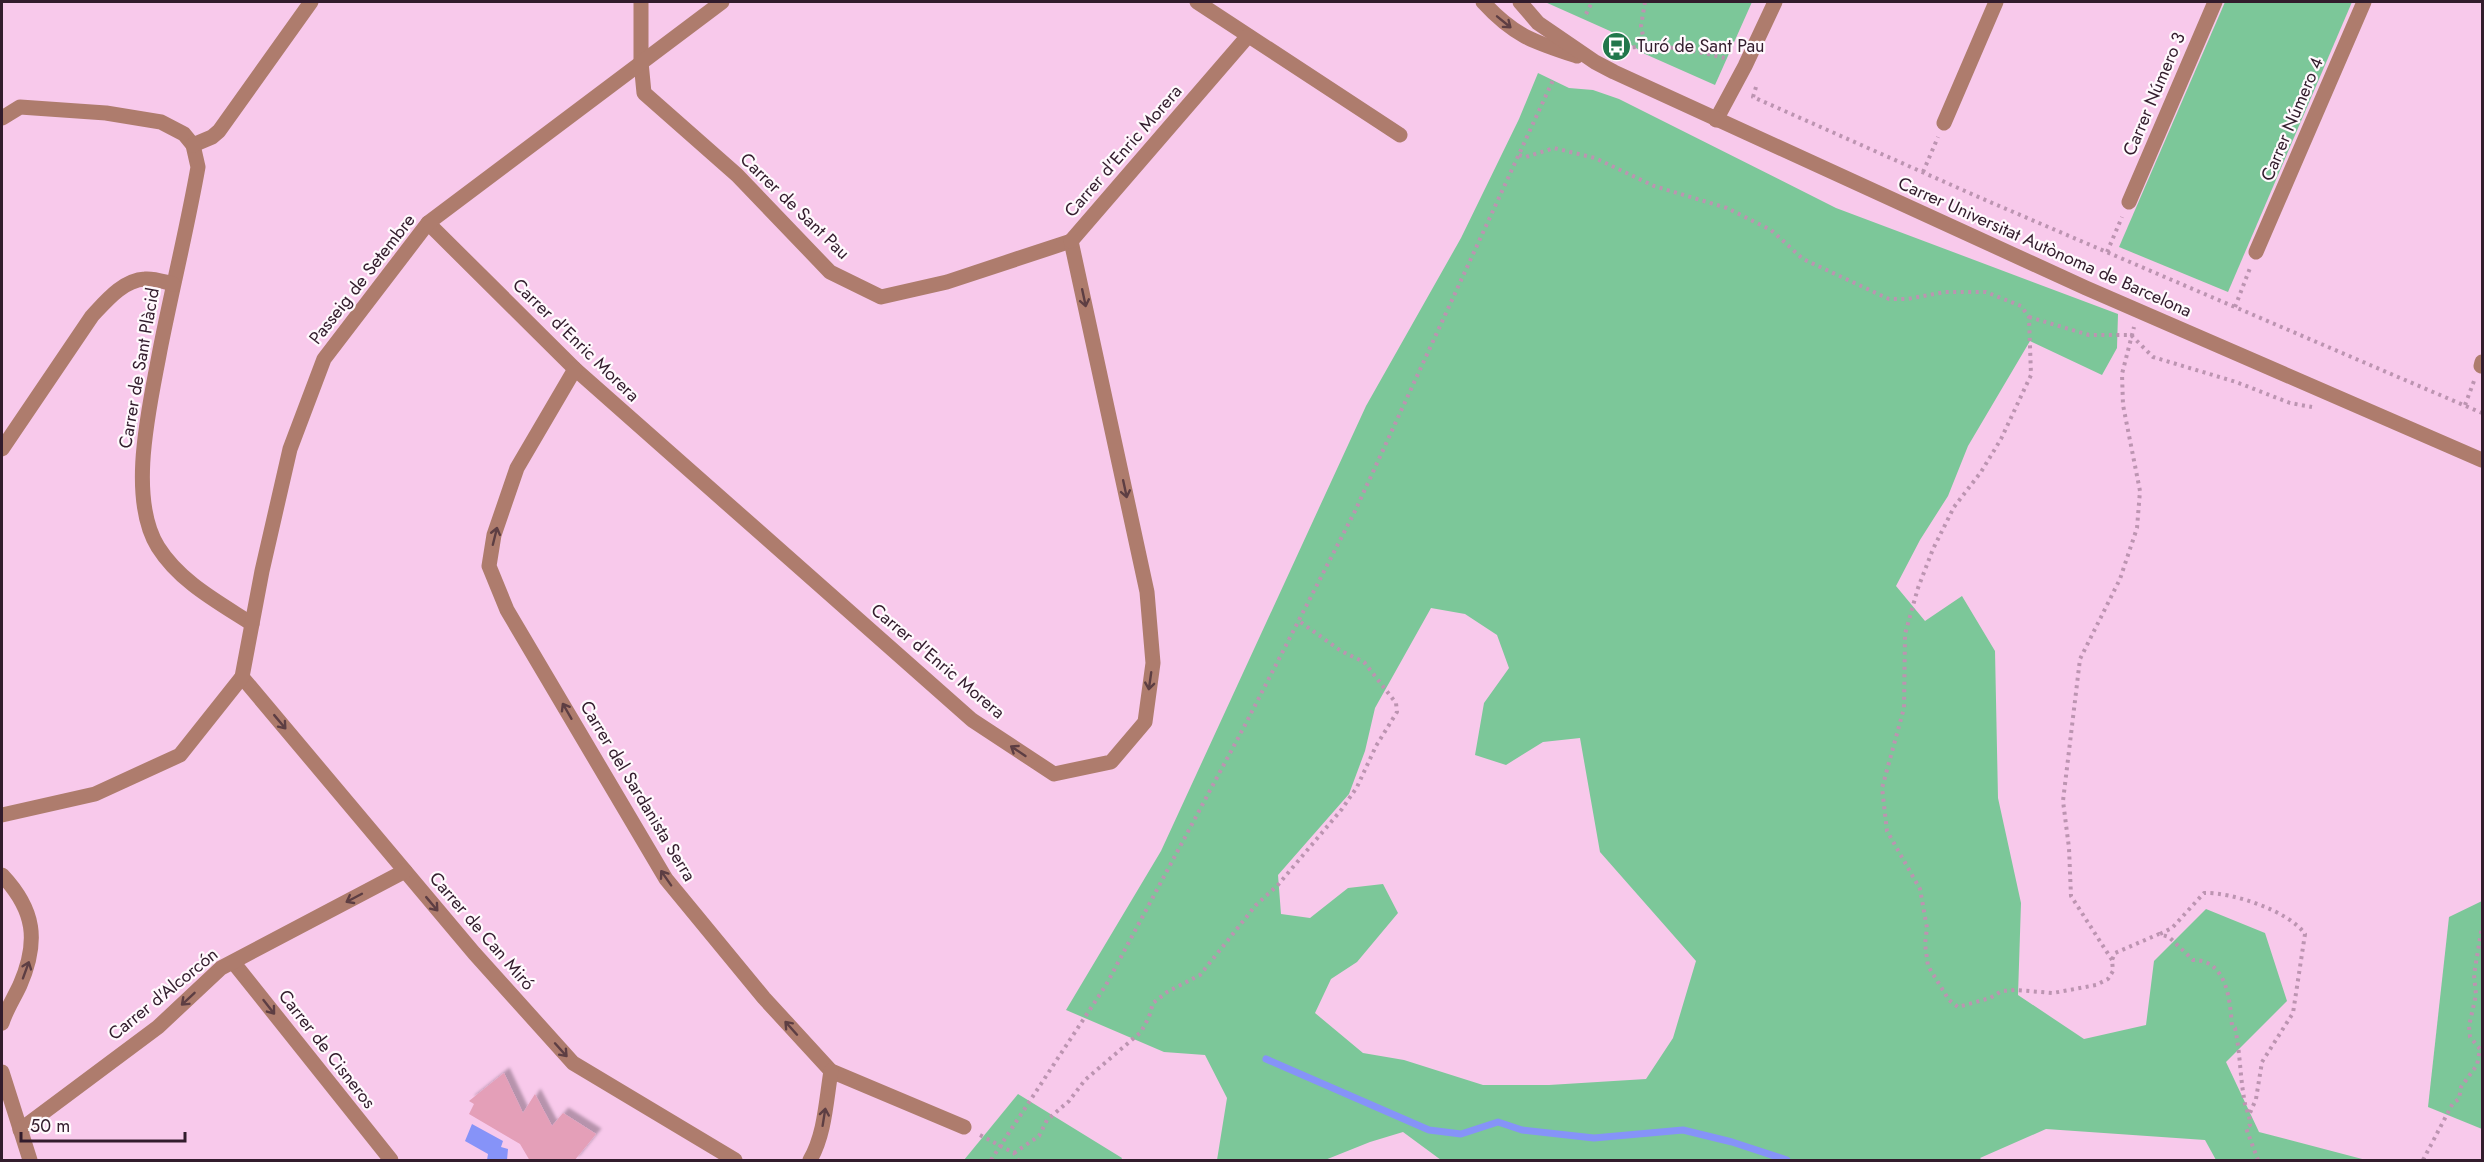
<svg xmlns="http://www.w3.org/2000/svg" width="2484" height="1162" font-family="Jost,sans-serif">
<defs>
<filter id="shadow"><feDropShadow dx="5.5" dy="-5.5" stdDeviation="1.5" flood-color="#0004"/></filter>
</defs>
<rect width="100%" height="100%" fill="#f8c9eb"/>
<g fill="#7cc799" fill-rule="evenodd">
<polygon points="1545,2 1752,2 1715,85 1645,54 1610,31"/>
<polygon points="2225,2 2352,2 2228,292 2119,247"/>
<path d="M 1538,73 L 1569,88 L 1593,90 L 1619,99 L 1836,208 L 2118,314 L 2117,348 L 2102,375 L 2030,341 L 1968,446 L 1948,496 L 1920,540 L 1896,586 L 1925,621 L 1962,596 L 1995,651 L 1998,798 L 2021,903 L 2018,995 L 2084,1039 L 2146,1025 L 2154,961 L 2206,909 L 2265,933 L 2287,1001 L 2226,1062 L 2259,1132 L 2366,1160 L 2216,1160 L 2205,1140 L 2046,1129 L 1980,1158 L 1982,1160 L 1441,1160 L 1403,1132 L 1370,1142 L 1325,1160 L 1217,1160 L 1227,1098 L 1205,1055 L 1164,1052 L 1066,1010 L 1161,851 L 1366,406 L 1461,238 L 1519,119 ZM 1431,608 L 1465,614 L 1497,635 L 1509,668 L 1484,703 L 1475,755 L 1506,765 L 1543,742 L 1580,738 L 1600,852 L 1696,961 L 1673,1038 L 1646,1079 L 1549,1085 L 1483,1085 L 1404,1060 L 1363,1053 L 1315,1013 L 1331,979 L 1357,962 L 1398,913 L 1383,884 L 1348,888 L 1310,918 L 1281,914 L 1278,875 L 1349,794 L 1365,751 L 1375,708 Z"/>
<polygon points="2482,901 2482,1129 2428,1107 2449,917"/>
<polygon points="1018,1094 1122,1158 1121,1160 964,1160"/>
</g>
<polygon fill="#8693f8" points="472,1124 503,1141 501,1147 508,1149 507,1160 487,1160 488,1154 465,1141"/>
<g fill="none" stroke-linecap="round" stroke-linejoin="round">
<polyline stroke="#8693f8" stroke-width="7" points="1266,1059 1429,1130 1461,1134 1498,1122 1522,1130 1594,1138 1683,1130 1732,1142 1787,1160"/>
</g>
<polygon fill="#e49fb8" filter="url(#shadow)" points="504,1073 523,1113 535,1094 552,1126 563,1113 596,1134 574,1161 530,1161 520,1144 469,1114 474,1104 469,1101"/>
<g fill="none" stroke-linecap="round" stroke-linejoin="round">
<g stroke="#bc94b1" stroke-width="4" stroke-dasharray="3 4.5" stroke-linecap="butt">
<polyline points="1645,2 1641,26 1645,45"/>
<polyline points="1586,14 1592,2"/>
<path d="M 1623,57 L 1628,48 C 1661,43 1696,51 1729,59"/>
<polyline points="1756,87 1753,97 1983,199 2482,413"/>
<path d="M 1519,155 L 1526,157 L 1554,148 L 1595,158 L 1654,186 L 1727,208 L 1771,230 L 1803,259 L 1889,299 L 1907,299 L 1945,292 L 1986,292 L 2021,306 L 2029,317 L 2031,375 L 2001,439 L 1981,472 L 1954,507 L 1933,549 L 1918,588 L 1905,634 L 1904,708 L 1882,788 L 1887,831 L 1920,889 L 1927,928 L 1925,944 L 1928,966 L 1949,1000 L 1958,1007 L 1990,998 L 2002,991 L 2016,990 L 2053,993 L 2096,985 L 2108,979 L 2113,971 L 2112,960 L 2115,953 L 2159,934 L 2169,937 L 2193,960 C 2227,960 2230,1000 2232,1026 L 2235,1028 C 2240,1051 2240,1075 2244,1098 C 2245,1109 2250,1114 2250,1125 L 2246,1128 L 2258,1160"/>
<polyline points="1923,172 1938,137"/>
<polyline points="2107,252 2122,217"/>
<polyline points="2235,307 2250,268"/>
<polyline points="2029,317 2089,335 2131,335 2153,357 2236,382 2290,403 2312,407"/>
<polyline points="2465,405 2474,381"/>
<path d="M 2160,934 L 2172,928 L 2204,893 C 2232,892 2289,911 2305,934 L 2293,1013 L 2262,1062 L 2256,1099 L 2250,1113"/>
<polyline points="2112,960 2071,896 2069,848 2063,801 2080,659 2120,579 2137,528 2140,491 2123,405 2122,374 2134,327"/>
<polyline points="980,1135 1014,1153 1018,1160"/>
<polyline points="1014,1153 1039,1136 1047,1120 1069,1101 1085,1080 1141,1032 1149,1017 1153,1003 1167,992 1200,975 1256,905 1277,886 1342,809 1357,787 1376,746 1397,712 1396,703 1364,662 1341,651 1299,621"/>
<polyline points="991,1160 1106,985 1245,725 1355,511 1554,78"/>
<polyline points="2423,1160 2453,1103 2459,1099 2461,1087 2477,1065 2480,1049 2470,1037 2469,1026 2476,995 2474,975 2482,926"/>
</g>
<g stroke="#ae7c6d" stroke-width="15">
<polyline points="641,2 641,62 644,93 737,175 830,272 881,297 947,282 1071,241"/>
<polyline points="1197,2 1400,135"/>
<path d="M 2,118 L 20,107 L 106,113 L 161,122 L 184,134 L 193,145 L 198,167 C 187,229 172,289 160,350 C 150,405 127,497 158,547 C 180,582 218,602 252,624"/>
<polyline points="1716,120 1745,66 1775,2"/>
<polyline points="1944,123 1996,2"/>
<polyline points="193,145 212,137 219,131 311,2"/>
<polyline points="2129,202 2215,2"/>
<polyline points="428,223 575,369 972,720 1054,774 1111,762 1145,722 1153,663 1147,592 1071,241"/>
<polyline points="1071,241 1248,36"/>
<polyline points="2256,252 2364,2"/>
<polyline points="2481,366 2482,362"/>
<polyline points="575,369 517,468 494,535 489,566 507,610 666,879 764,998 831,1071 964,1127"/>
<path d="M 2,449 L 92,316 C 106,301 123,280 145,279 C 154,278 164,282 173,284"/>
<polyline points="242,677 474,953 573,1063 735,1160"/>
<path d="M 2,875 C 35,910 39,941 20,985 C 14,998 6,1010 2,1023"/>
<polyline points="233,962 391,1160"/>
<polyline points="2,1072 30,1160"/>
<polyline points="20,1130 158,1027 221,968 405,871"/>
<path d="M 810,1160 C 825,1134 826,1101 831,1071"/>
</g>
<g stroke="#ae7c6d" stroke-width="15">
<path d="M 1483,2 C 1514,36 1534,42 1577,56"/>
<polyline points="1520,2 1538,23 1595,62 1614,72 2086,288 2482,460"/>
<polyline points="2,815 95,794 180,755 242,677 262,571 290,449 324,359 428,223 722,2"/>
</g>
</g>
<defs><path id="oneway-shaft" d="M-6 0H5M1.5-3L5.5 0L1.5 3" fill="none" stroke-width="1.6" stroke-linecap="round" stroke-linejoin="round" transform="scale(1.5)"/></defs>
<g stroke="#5d3e43">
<use href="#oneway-shaft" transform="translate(1504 22) rotate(39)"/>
<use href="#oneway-shaft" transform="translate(1084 298) rotate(78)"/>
<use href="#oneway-shaft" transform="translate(1125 489) rotate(78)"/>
<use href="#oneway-shaft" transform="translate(495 536) rotate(-76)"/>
<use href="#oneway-shaft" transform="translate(1150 681) rotate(98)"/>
<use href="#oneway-shaft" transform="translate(567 711) rotate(-120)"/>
<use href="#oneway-shaft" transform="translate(280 722) rotate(50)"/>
<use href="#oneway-shaft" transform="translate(1018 751) rotate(-146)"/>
<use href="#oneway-shaft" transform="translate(666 878) rotate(-125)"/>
<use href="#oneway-shaft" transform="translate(354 898) rotate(152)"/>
<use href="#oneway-shaft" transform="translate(432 904) rotate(50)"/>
<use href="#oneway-shaft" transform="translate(26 970) rotate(-70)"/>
<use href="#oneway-shaft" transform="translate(188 999) rotate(137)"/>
<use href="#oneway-shaft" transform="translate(269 1007) rotate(52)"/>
<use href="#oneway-shaft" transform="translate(791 1028) rotate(-132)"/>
<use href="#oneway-shaft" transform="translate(561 1050) rotate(48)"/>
<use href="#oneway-shaft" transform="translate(824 1117) rotate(-81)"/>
</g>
<defs>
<symbol id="bus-disc" viewBox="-11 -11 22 22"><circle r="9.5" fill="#21774b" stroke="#fff9fd"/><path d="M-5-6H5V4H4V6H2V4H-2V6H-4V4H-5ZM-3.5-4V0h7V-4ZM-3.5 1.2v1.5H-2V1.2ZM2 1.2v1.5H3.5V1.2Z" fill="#fff"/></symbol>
</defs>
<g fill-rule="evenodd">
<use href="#bus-disc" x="1600" y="30" width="33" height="33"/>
</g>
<g text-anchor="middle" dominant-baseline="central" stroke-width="4.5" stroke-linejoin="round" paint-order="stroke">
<g font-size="18" fill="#321c2c" stroke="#fff9fd" text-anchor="start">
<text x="1637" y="46">Turó de Sant Pau</text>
</g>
<g font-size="18" fill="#321c2c" stroke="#fff9fd">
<text transform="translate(2154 94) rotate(-67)">Carrer Número 3</text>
<text transform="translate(2292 119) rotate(-67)">Carrer Número 4</text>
<text transform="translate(1123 151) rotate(-49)">Carrer d'Enric Morera</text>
<text transform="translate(795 206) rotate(44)">Carrer de Sant Pau</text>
<text transform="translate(2045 247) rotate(24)">Carrer Universitat Autònoma de Barcelona</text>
<text transform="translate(362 279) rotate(-52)">Passeig de Setembre</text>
<text transform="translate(576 340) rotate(44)">Carrer d'Enric Morera</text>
<text transform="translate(139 368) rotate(-80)">Carrer de Sant Plàcid</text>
<text transform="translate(938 661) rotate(40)">Carrer d'Enric Morera</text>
<text transform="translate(638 791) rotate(59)">Carrer del Sardanista Serra</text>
<text transform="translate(482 931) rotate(49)">Carrer de Can Miró</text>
<text transform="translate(163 994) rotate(-39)">Carrer d'Alcorcón</text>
<text transform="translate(327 1049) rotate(52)">Carrer de Cisneros</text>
</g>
</g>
<rect width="2484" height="1162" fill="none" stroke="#321c2c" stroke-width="6"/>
<path d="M21 1132v9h164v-9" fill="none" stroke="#321c2c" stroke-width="3"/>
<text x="30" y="1132" font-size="18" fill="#321c2c" stroke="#fff9fd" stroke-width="4.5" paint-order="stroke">50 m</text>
</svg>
